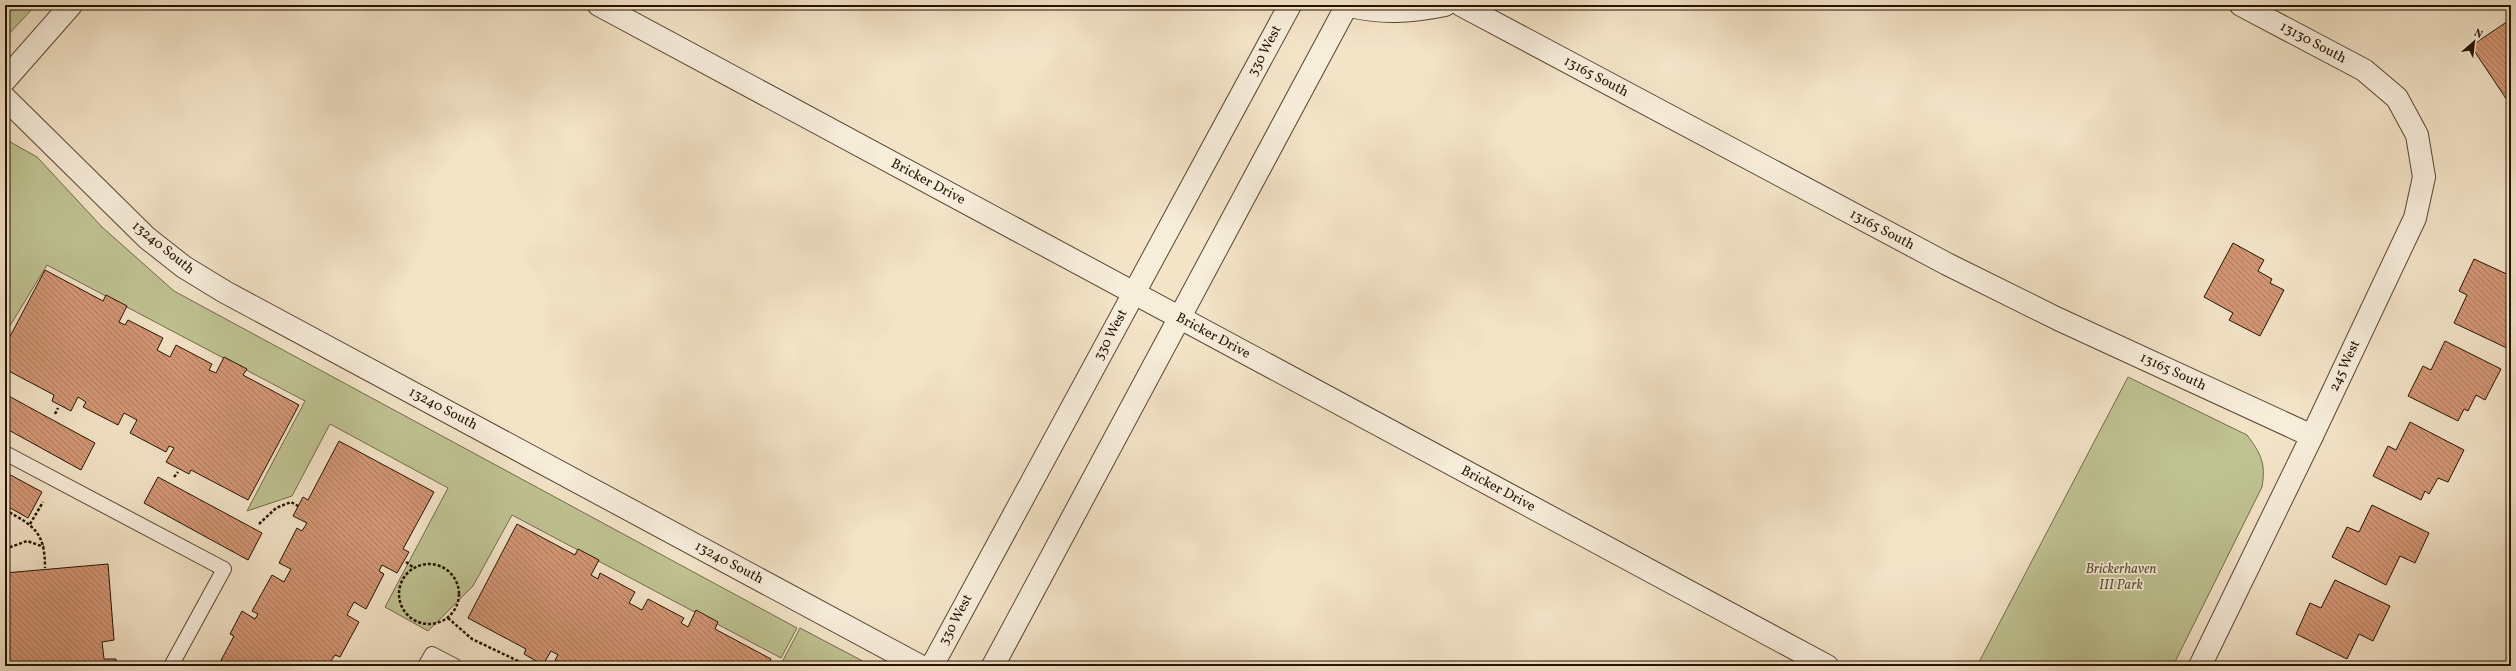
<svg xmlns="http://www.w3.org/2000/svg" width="2516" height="671" font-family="Vollkorn,serif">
<defs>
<pattern id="building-back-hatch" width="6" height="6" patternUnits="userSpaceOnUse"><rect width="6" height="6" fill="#d39675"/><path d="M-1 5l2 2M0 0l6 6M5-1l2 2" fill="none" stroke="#ab795e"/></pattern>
</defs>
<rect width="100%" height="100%" fill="#f3e3c7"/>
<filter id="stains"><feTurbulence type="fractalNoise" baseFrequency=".005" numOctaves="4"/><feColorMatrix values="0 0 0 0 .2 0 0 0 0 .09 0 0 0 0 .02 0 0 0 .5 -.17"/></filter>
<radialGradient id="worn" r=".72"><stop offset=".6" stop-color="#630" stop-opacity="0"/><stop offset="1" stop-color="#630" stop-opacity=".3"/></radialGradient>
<g fill="#bfc292" stroke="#726a49">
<polygon points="5,5 36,5 5,38"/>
<polygon points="5,139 37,157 102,227 174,291 797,628 781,658 512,515 473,586 428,631 385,607 448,488 330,424 292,496 247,511 305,401 47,265 5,334"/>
<path d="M 2128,377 L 2247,435 C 2261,454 2266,463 2262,487 L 2173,666 L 1977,666 Z"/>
<polygon points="800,628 872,666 780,666"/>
</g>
<g fill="url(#building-back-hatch)" stroke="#251300">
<polygon points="2511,19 2511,106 2471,46"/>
<polygon points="2511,136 2511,189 2508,189"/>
<polygon points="2233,243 2264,260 2258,271 2272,279 2270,283 2284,290 2260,336 2229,320 2233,313 2204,297"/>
<polygon points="2474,259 2511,276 2511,350 2454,323 2467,295 2459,291"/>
<polygon points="45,270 103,301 106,295 127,306 119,322 125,325 128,320 163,338 157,350 170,357 176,345 212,364 209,370 216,373 224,357 247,369 243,375 299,405 248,500 191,470 189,474 166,462 174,448 169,446 166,452 130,433 137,420 124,413 118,425 83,407 86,402 78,397 71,411 52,401 54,395 5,369 5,346"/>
<polygon points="2445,341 2501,369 2485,400 2476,395 2468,411 2464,409 2458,421 2408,396 2423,366 2431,370"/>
<polygon points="5,394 95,443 81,470 5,428"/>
<polygon points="2410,422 2464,450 2448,482 2438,478 2429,494 2425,491 2421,500 2373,476 2388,446 2396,450"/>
<polygon points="339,441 434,492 403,549 409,552 397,573 382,565 379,571 384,574 366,609 354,602 347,615 359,622 340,657 335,655 331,661 341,666 218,666 234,636 230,634 242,611 255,619 258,614 252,611 272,575 284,582 291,569 279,563 297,528 302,531 307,523 293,516 303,497 308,500"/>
<polygon points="5,472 42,492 28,518 5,505"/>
<polygon points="158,477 262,533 248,560 144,503"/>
<polygon points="2372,505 2429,533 2415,563 2400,556 2386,585 2332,557 2347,527 2359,532"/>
<polygon points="517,524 575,555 578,549 599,560 591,575 598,579 600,573 635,592 629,603 642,610 648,599 684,618 681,623 688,627 696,610 718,622 715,629 771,659 767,666 566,666 555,660 558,655 551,651 543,665 524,654 526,649 468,618"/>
<polygon points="108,564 114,640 102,642 104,659 116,659 116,666 5,666 5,573"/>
<polygon points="2335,580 2390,606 2373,641 2359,634 2347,659 2296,634 2310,603 2321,608"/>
</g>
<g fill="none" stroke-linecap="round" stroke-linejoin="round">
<defs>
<g id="service">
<polyline points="5,453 224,569 171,666"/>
<polyline points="425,666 432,654 455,666"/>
</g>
<g id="minor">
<polyline points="599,5 1827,666"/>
<path d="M 1346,5 C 1381,14 1411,12 1445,5"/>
<polyline points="1461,5 1947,264 2058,319 2312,436"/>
<polyline points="5,80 71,5"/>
<polyline points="5,98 147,238 184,267 225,292 920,666"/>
<polyline points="932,666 1290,5"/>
<polyline points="993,666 1347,5"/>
<polyline points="2200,666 2312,436 2415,218 2424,177 2417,135 2397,98 2364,70 2241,5"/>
</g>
</defs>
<use href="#service" stroke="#584732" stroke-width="16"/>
<use href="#minor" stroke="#584732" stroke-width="24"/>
<g stroke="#251300" stroke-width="2.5" stroke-dasharray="3 2" stroke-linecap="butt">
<polyline points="55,414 58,408"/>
<polyline points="174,477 178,472"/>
<path d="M 5,510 C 35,526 45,533 45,568"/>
<polyline points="30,524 43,502"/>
<polyline points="259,524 276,508 291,502 298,506"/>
<polyline points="5,549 27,541 44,547"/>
<polyline points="406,562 414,568"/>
<circle cx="429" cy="594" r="30"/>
<polyline points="448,618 472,639 518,661 522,666"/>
<polyline points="522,666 528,662"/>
</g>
<use href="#service" stroke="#f7eddb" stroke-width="14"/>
<use href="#minor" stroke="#f7eddb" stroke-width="22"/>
</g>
<g text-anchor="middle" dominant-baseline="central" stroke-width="3.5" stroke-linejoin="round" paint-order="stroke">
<g font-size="14" fill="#251300" stroke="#f7eddb">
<text transform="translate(2313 43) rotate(28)">13130 South</text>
<text transform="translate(1265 51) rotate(-62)">330 West</text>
<text transform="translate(1596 77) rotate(28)">13165 South</text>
<text transform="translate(928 182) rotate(28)">Bricker Drive</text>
<text transform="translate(1882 230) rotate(28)">13165 South</text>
<text transform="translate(163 248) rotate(39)">13240 South</text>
<text transform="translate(1111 335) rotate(-62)">330 West</text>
<text transform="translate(1213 336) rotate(28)">Bricker Drive</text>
<text transform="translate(2345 366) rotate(-65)">245 West</text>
<text transform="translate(2173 372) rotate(25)">13165 South</text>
<text transform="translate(443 409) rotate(28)">13240 South</text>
<text transform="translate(1498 489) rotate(28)">Bricker Drive</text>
<text transform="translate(729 563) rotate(28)">13240 South</text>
<text transform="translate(956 620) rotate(-62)">330 West</text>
</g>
<g font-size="14" font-style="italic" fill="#5b5033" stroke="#f7eddb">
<text x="2121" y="569">Brickerhaven<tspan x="2121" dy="16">III Park</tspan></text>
</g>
</g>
<rect width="2516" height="671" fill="none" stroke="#f3e3c7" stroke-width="20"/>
<rect x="6" y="6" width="2504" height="659" fill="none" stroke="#251300" stroke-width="2"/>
<rect x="10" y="10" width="2496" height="651" fill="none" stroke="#251300"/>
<g transform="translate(2474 42) rotate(28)" stroke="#f7eddb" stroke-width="3" paint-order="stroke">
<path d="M0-3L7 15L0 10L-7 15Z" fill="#251300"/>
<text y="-6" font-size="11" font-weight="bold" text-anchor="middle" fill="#251300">N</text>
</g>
<rect width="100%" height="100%" filter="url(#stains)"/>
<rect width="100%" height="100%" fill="url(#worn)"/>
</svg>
